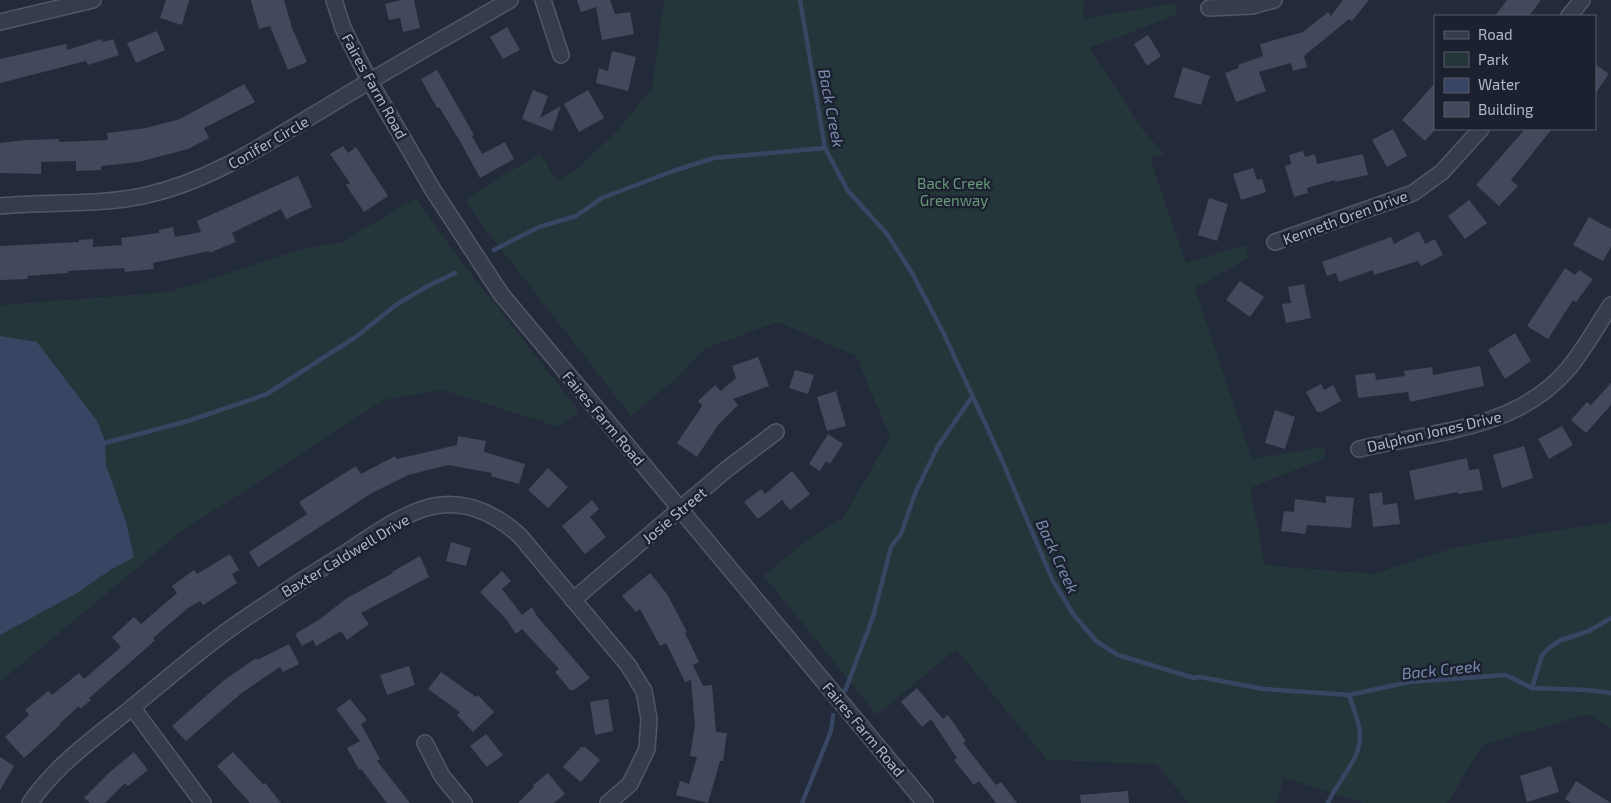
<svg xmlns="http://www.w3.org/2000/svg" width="1611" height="803" font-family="'Exo 2',sans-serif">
<rect width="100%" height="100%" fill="#232a3a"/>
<g fill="#25363b">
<polygon points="664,0 1084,0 1083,19 1175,3 1176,15 1089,48 1142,129 1164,154 1150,159 1186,263 1245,245 1249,258 1195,288 1252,459 1324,447 1326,458 1250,488 1265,565 1372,574 1456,547 1611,522 1611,728 1588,714 1483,745 1447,803 1364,803 1284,778 1276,803 1189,803 1156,764 1047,760 956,649 877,715 764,576 809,538 843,518 890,437 856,356 778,322 704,349 678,377 631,416 483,226 466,199 540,153 557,181 580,166 615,133 652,88"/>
<polygon points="416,198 457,256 579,411 559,427 443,390 384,400 178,534 0,682 0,305 169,292 299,250 342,242"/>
</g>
<polygon fill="#384563" points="0,336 37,342 97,421 105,441 106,465 126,522 134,557 110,570 79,592 0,635"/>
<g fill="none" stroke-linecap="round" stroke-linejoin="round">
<g stroke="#384563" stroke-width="4.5">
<polyline points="800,0 825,148 848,191 887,234 912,273 943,332 1001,458 1052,579 1073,614 1096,641 1118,655 1194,678 1200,677 1264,689 1349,695 1409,682 1506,675 1532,688 1587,690 1611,693"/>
<polyline points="494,250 539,227 576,216 602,198 673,171 714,158 825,148"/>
<polyline points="101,444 188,421 267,394 357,336 396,305 426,287 455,273"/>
<polyline points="1532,688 1542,655 1550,647 1561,640 1589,631 1611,618"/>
<polyline points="845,691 873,617 891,547 901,534 916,491 938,446 972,397"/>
<polyline points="802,803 831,731 833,715"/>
<path d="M 1328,803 C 1337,781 1362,759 1360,733 C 1359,721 1353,707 1349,695"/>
</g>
</g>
<g fill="#42495c">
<polygon points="166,0 189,0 182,25 160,18"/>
<polygon points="251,0 284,0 292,28 307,62 288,70 270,26 259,29"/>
<polygon points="401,0 414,0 420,28 403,32 400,18 389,20 385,4"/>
<polygon points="577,0 610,0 615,14 630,12 634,34 602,40 596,7 581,12"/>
<polygon points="1343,0 1369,0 1352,21 1349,19 1304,56 1307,67 1293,71 1291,63 1259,72 1266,91 1236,102 1225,73 1239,68 1238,65 1263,56 1260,44 1303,32 1328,12 1331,16"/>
<polygon points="1507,0 1541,0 1529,16 1495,16"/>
<polygon points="507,27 520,50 503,59 490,37"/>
<polygon points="157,31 165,50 136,63 127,43"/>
<polygon points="1148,35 1161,56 1147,66 1134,44"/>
<polygon points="102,39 103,42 113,39 119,55 88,65 86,61 0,83 0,59 66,44 67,50"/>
<polygon points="612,51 636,57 628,91 596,83 599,68 608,71"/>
<polygon points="1595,64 1609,74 1595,94"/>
<polygon points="1183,67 1210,76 1201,105 1174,97"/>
<polygon points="437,70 474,135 472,136 482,154 505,142 514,159 480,178 461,143 439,107 437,108 421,79"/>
<polygon points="1435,83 1435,130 1425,141 1402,120"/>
<polygon points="244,84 255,102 204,128 209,138 188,149 139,162 101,166 101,170 76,171 76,161 41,162 41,174 0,173 0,143 26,140 59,139 59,142 108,140 107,133 146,128 180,119"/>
<polygon points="533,90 548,96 540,118 561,106 552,131 522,119"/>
<polygon points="588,90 604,118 579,132 564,104"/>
<polygon points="1393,129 1407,156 1387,167 1372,140"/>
<polygon points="1525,129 1552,129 1511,180 1518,186 1499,206 1476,185"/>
<polygon points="343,146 348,153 356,147 388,196 364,212 346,185 350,183 330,154"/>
<polygon points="1303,151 1305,157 1315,154 1317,164 1363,154 1368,175 1335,182 1335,180 1307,188 1308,193 1294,197 1285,166 1291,164 1289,155"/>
<polygon points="1253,168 1257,180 1262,179 1266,192 1241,200 1233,174"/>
<polygon points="298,176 312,207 286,219 281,209 232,233 236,242 209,253 209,251 153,263 154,269 125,272 124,268 68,271 68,273 27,276 28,279 0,280 0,246 79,242 79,240 93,239 93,247 122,245 121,238 159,233 159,230 173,227 175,237 201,232 197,221"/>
<polygon points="1209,198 1228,204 1217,241 1198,235"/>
<polygon points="1469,200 1487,223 1465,239 1448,216"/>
<polygon points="1589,217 1611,229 1611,247 1603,261 1573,245"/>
<polygon points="1419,231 1425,244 1435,239 1443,255 1421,266 1418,261 1374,275 1373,270 1339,282 1336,273 1327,276 1322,262 1391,237 1394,244"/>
<polygon points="1565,268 1575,275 1579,270 1593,279 1576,302 1573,300 1548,339 1527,326"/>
<polygon points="1240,281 1264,297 1250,317 1226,300"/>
<polygon points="1304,284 1311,318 1286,323 1282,304 1291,303 1288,287"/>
<polygon points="1515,333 1531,361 1505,379 1488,350"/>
<polygon points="758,357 769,386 733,399 738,405 718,425 697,457 677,443 702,406 698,401 715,385 721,391 736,378 732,366"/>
<polygon points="1480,366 1484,386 1410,402 1408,392 1358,398 1355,375 1375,373 1376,380 1405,376 1404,371 1432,367 1433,375"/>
<polygon points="795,370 814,375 808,394 789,388"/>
<polygon points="1611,383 1611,405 1586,433 1571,420 1587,402 1591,405"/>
<polygon points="1321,384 1324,390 1333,385 1341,401 1321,412 1317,412 1306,392"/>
<polygon points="836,391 846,426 827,431 817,397"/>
<polygon points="1275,410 1295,417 1285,449 1265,443"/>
<polygon points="1562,426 1573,445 1549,459 1538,439"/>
<polygon points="828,434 843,444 830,464 826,461 820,471 809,464"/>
<polygon points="458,436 486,441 484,452 525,464 519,484 491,476 492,473 448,465 408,475 372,493 258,567 249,552 307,514 299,502 356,466 361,474 395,456 397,459 457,445"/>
<polygon points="1524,446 1533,478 1502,488 1493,455"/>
<polygon points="1467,458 1469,470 1479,469 1483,490 1458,494 1458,492 1415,500 1409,471"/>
<polygon points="548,468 568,487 548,508 528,490"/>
<polygon points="792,471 810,494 790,510 782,500 758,519 744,502 761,489 765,494"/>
<polygon points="1382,492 1383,505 1397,503 1400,524 1373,527 1369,494"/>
<polygon points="1326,496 1354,498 1351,528 1307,525 1305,534 1281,531 1284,511 1294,512 1295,499 1326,503"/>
<polygon points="592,500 599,509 590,517 606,537 585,554 562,526"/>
<polygon points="451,542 471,548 466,566 446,561"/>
<polygon points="230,554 239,570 232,574 237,583 203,605 200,601 188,608 153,638 155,640 133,660 89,698 91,700 80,709 79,706 59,724 60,725 24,758 5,737 29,715 25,710 48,691 52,695 79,673 84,679 121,647 112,637 134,617 141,624 177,593 172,586 194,570 197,574"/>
<polygon points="420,556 429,577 361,613 369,624 347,640 341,631 316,646 313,640 302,646 295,634 320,619 347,598 393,573 392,572"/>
<polygon points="502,571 511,581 502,589 522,615 532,607 537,616 590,678 574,690 570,690 555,672 559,669 522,629 516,634 506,619 480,592"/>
<polygon points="650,573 667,594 687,632 685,633 699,662 693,665 703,686 712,685 716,732 727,733 723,761 720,761 708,803 676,795 680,781 689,784 697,757 690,756 695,725 691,680 685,682 666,643 660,646 640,609 636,612 622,596"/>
<polygon points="289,644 299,664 283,672 280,667 243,692 186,741 172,726 223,681 256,658 257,660"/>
<polygon points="409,666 415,685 387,695 380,675"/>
<polygon points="441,672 476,697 478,695 494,712 473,732 457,715 460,712 428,689"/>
<polygon points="917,688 943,719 948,715 966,741 963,743 996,785 1001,782 1017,803 996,803 979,781 974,785 954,760 957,758 931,719 922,727 901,702"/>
<polygon points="350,699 367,720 361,724 380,759 377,761 410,803 387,803 361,769 359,770 347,748 360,741 336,709"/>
<polygon points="608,699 613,731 595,735 590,702"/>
<polygon points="486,734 503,755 487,767 470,746"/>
<polygon points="581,747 585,747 600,760 581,782 563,767"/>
<polygon points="134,752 148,770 128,786 125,783 105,803 90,803 84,798 111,771"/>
<polygon points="233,752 263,784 265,783 281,803 250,803 217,766"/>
<polygon points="0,757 14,766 0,790"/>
<polygon points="1551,766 1559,792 1527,802 1520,776"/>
<polygon points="548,773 565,794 554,803 518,803 534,787 533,785"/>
<polygon points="1576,781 1611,803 1571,803 1565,799"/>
<polygon points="1128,791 1129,803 1081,803 1080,795"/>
</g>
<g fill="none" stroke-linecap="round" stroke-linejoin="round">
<defs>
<g id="minor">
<polyline points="334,0 343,28 370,82 433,190 501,294 925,803"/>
<polyline points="543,0 561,55"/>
<polyline points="1209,8 1252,6 1274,0"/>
<polyline points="1569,16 1582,0"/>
<polyline points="0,22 93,0"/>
<path d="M 0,206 C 49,201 99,206 147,195 C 216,179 271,140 330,105 C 389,69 450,35 510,0"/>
<polyline points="1275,242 1413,193 1442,172 1481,129"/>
<path d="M 1359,449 C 1431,432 1517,430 1568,369 C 1584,350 1597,326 1611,305"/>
<polyline points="573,600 727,469 776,432"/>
<polyline points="132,707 203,803"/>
<polyline points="425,743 442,776 464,803"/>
<path d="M 30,803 C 56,765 94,738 129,710 C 162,683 193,656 227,631 C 264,605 302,580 341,556 C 369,538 408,508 441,505 C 472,502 498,516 520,536 L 628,665 L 644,691 L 649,719 L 647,749 L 630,784 L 608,803"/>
</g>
</defs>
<use href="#minor" stroke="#515765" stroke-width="18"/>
<use href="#minor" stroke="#363c4a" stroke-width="15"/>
</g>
<g text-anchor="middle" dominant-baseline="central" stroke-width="5" stroke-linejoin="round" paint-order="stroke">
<g font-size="15" fill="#b1b7c6" stroke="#1c212f">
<text transform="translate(375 86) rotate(61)">Faires Farm Road</text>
<text transform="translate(268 142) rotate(-30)">Conifer Circle</text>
<text transform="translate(1345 217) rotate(-20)">Kenneth Oren Drive</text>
<text transform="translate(604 418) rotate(50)">Faires Farm Road</text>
<text transform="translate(1434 431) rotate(-13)">Dalphon Jones Drive</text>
<text transform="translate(674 515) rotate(-40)">Josie Street</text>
<text transform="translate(345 555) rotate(-31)">Baxter Caldwell Drive</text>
<text transform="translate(864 729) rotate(50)">Faires Farm Road</text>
</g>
<g font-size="15" fill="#699779" stroke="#1c212f">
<text x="954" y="183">Back Creek<tspan x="954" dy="17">Greenway</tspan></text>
</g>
<g font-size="16" font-style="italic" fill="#7a8aad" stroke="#1c212f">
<text transform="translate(832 108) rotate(79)">Back Creek</text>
<text transform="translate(1058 556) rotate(65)">Back Creek</text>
<text transform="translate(1441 669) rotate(-6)">Back Creek</text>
</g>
</g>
<rect x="1434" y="15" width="162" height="115" fill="#1c212f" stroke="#585d6b"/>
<rect x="1444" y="31" width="25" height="8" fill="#363c4a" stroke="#585d6b"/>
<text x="1478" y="40" font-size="15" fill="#b1b7c6">Road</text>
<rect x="1444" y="52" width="25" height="15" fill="#25363b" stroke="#585d6b"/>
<text x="1478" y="65" font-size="15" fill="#b1b7c6">Park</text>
<rect x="1444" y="78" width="25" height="15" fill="#384563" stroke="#585d6b"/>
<text x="1478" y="90" font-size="15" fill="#b1b7c6">Water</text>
<rect x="1444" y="102" width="25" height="15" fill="#42495c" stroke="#585d6b"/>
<text x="1478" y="115" font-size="15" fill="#b1b7c6">Building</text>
</svg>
